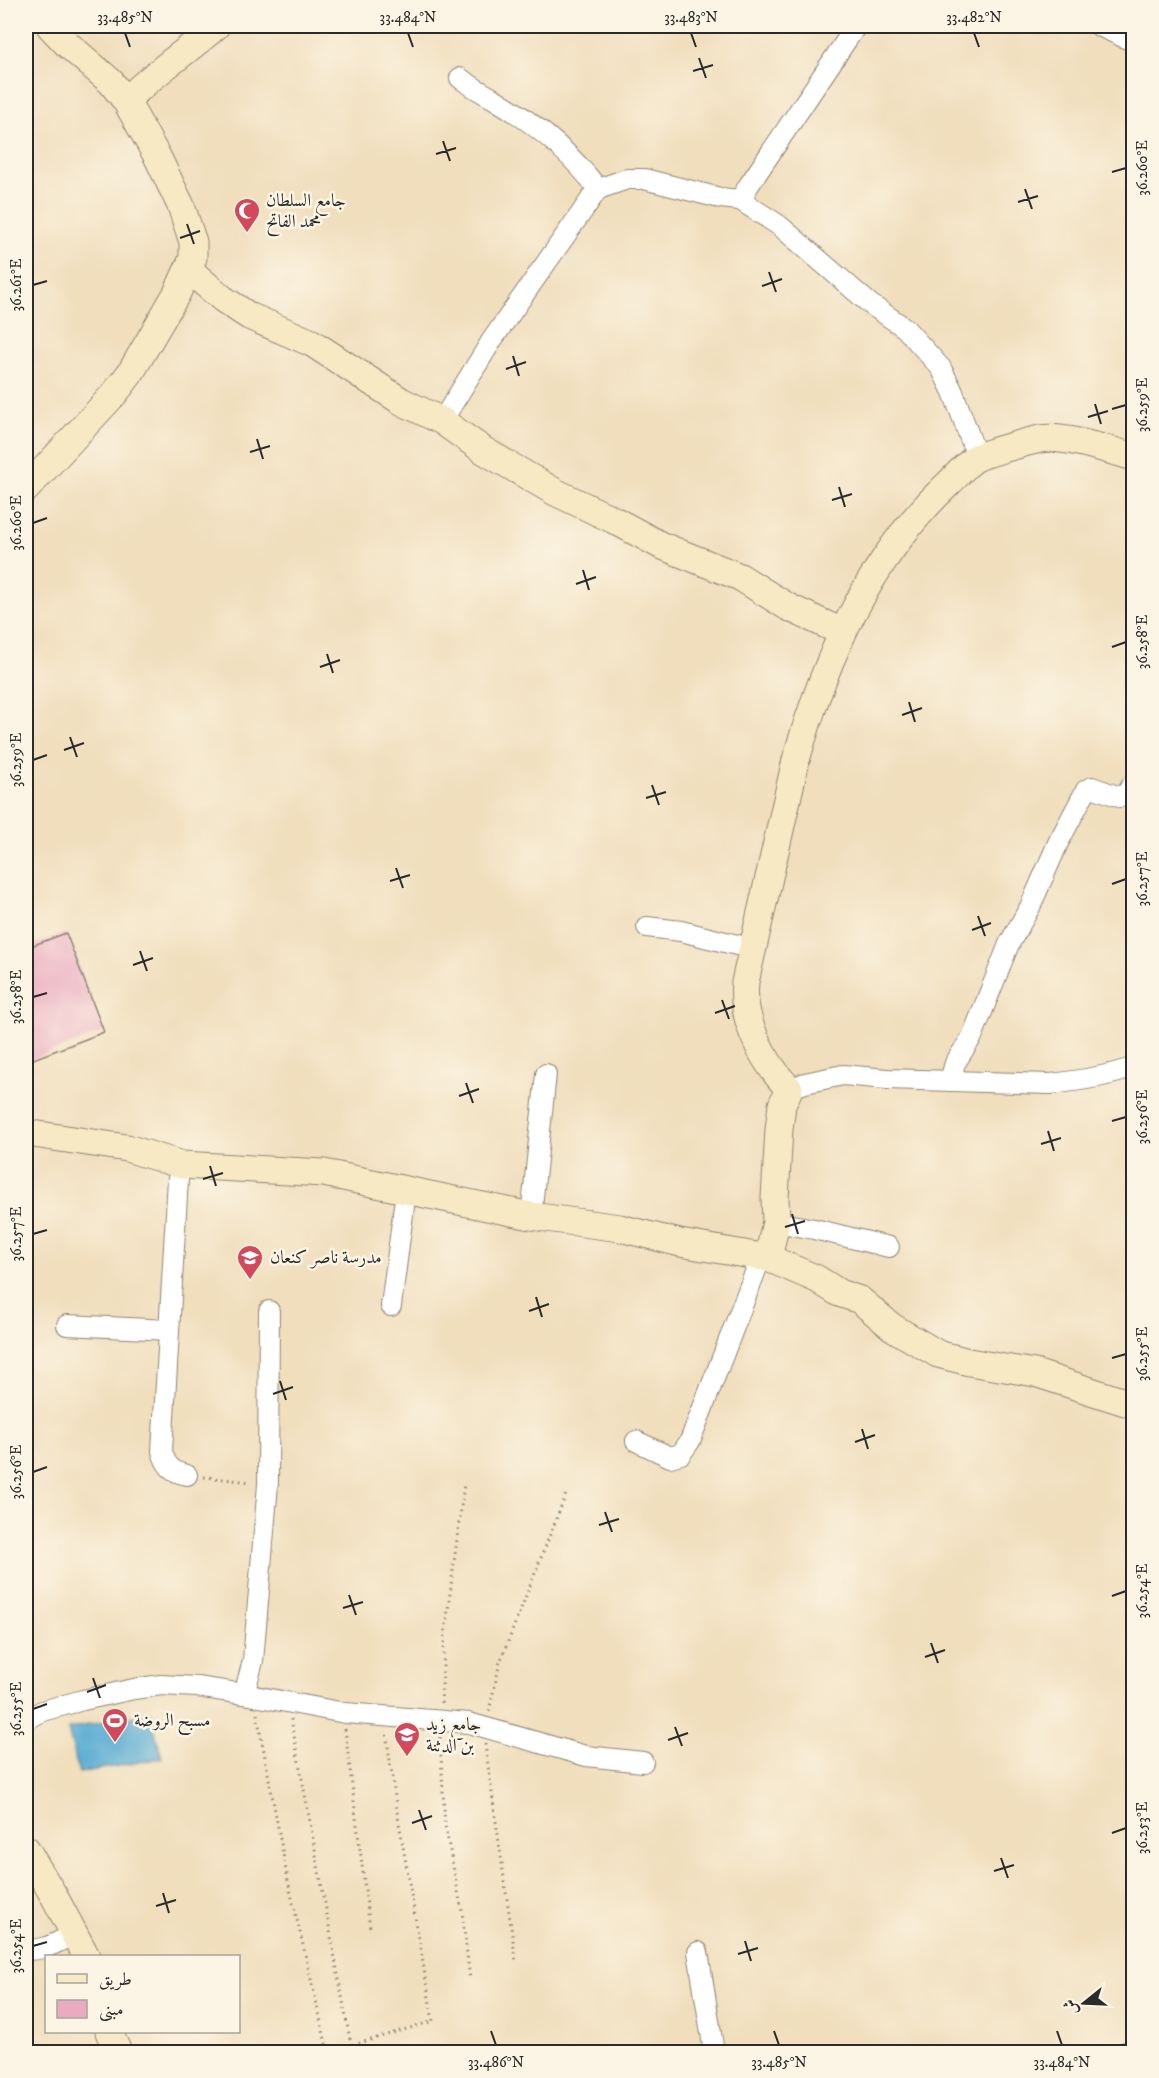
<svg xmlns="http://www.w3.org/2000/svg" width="1159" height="2078" font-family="'IM FELL DW Pica',Amiri,serif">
<rect width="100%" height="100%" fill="#fcf5e5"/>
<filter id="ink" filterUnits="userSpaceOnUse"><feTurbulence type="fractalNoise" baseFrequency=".0167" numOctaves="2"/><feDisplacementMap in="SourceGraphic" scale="12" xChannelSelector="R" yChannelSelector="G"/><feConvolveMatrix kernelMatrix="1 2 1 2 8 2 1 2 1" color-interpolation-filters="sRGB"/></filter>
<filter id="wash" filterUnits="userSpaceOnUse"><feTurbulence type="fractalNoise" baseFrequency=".008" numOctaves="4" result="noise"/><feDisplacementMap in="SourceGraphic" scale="24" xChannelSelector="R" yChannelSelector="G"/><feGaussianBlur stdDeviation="1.35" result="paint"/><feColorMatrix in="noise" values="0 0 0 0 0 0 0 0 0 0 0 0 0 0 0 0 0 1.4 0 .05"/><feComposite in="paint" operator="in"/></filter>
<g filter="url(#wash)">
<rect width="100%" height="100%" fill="#f0debc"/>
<polygon fill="#58acd3" stroke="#426c7f" stroke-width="1.5" points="150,1713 162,1758 79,1773 68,1729"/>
<g id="blocks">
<polygon fill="#eaabc1" points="66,933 104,1032 26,1062 26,948"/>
</g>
</g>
<g filter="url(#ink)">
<use href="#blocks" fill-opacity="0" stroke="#8e8474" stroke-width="1.5"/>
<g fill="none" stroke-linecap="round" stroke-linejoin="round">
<defs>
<g id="street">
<polyline points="1099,26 1134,42"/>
<path d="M 460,78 C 472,87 483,93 496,100 C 534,123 571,153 598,189"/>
<polyline points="740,200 749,185 856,26"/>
<polyline points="442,421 492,340 598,189 627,179 644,179 720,198 740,200 780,226 870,304 905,328 941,368 953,392 977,457"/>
<polyline points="647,927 681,931 753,949"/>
<polyline points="950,1081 955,1063 972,1037 1009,944 1030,907 1058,843 1086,790 1092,787 1120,797 1126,794 1134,782"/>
<path d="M 789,1089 L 805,1083 L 843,1075 L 887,1079 L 1050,1084 C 1078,1081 1107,1077 1134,1067"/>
<path d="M 182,1165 L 178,1179 L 162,1451 C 166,1466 172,1472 187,1475"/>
<polyline points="531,1216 546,1074"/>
<polyline points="776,1222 814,1229 889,1247"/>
<polyline points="391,1306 406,1191"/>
<polyline points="67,1325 169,1330"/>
<polyline points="636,1441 670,1457 681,1454 690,1441 761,1257"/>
<polyline points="244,1694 253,1661 268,1484 269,1311"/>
<polyline points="26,1720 42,1711 83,1700 134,1689 161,1685 197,1687 244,1694 345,1713 469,1723 586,1756 643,1762"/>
<path d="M 26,1950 C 41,1950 51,1946 64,1939"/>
<polyline points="698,1952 714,2052"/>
<polyline points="1126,2052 1134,2050"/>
</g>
<g id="secondary">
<path d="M 126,101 C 153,73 187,52 216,26"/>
<polyline points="189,270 223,299 249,316 312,343 401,401 442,421 483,450 555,492 614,520 660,545 740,577 788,607 842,632"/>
<polyline points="26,489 115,393 131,372 177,293 193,258 193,242 181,206 158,158 126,101 111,82 67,44 50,26"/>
<polyline points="26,1133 127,1148 182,1165 324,1173 531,1216 620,1228 680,1243 768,1258 817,1279 839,1293 860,1300 892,1327 938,1354 969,1362 1035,1373 1134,1405"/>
<path d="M 768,1258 L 776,1222 L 775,1198 L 779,1129 L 782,1105 L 789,1089 C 763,1061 741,1021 745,982 L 796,760 C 825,659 869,558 948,484 C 957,476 967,462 978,457 C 990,452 1027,442 1040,439 C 1064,435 1109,450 1134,457"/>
<polyline points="26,1849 54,1896 86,1956"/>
<polyline points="109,2032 118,2052"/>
</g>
</defs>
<use href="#street" stroke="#8e8474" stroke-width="22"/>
<use href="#secondary" stroke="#8e8474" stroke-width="29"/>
<g stroke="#8e8474" stroke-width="3" stroke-dasharray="1.5 4.5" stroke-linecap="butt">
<polyline points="204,1477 251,1482"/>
<polyline points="441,1703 445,1633 464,1484"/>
<polyline points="489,1711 500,1662 566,1494"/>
<polyline points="257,1714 288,1881 328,2052"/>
<polyline points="291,1719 351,2045"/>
<polyline points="345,1729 370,1929"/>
<polyline points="440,1737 445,1826 462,1911 470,1980"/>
<polyline points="485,1744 516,1962"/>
<polyline points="330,2052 433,2021 397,1811 386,1732"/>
</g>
<use href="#street" stroke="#fff" stroke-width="20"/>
<use href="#secondary" stroke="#f6e9c3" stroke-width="27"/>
</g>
</g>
<path fill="none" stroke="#2b2b2b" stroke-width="2" d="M 125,33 L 130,47M 408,33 L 413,47M 691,33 L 696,47M 974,33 L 979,47M 699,58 L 706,78M 693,71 L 713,65M 443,141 L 450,161M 436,154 L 456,148M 1112,172 L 1126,168M 1025,189 L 1032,209M 1018,202 L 1038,196M 187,224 L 194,244M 180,238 L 200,231M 769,272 L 776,292M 33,285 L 47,281M 762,286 L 782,279M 513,356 L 519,376M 506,369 L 526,362M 1095,404 L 1101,424M 1112,409 L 1126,405M 1088,417 L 1108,411M 257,439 L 263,459M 250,452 L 270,446M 839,487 L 845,507M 832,500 L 852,494M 33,523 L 47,518M 583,570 L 589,590M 576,584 L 596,577M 1112,647 L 1126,642M 327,654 L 333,673M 320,667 L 340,660M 909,702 L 915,722M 902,715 L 922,708M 70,737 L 77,757M 64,750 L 84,743M 33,760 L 47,755M 652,785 L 659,805M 646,798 L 666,792M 396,868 L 403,888M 390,881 L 410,875M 1112,884 L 1126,879M 978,916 L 985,936M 972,930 L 991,923M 140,951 L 147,971M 133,965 L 153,958M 33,997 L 47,993M 722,1000 L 729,1019M 715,1013 L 735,1006M 466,1083 L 473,1103M 459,1096 L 479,1089M 1112,1121 L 1126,1117M 1048,1131 L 1054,1151M 1041,1144 L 1061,1138M 210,1166 L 216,1186M 203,1179 L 223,1173M 792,1214 L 798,1234M 785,1227 L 805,1221M 33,1234 L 47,1230M 536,1297 L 542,1317M 529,1311 L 549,1304M 1112,1358 L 1126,1354M 280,1381 L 286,1400M 273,1394 L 293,1387M 862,1429 L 868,1449M 855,1442 L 875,1435M 33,1472 L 47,1467M 605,1512 L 612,1532M 599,1525 L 619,1519M 349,1595 L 356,1615M 1112,1596 L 1126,1591M 343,1608 L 363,1602M 931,1643 L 938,1663M 925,1657 L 945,1650M 93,1678 L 100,1698M 87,1692 L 106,1685M 33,1709 L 47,1704M 675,1727 L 682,1746M 668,1740 L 688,1733M 419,1810 L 426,1830M 412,1823 L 432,1816M 1112,1833 L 1126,1828M 1001,1858 L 1008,1878M 994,1871 L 1014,1865M 163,1893 L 169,1913M 156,1906 L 176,1900M 745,1941 L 751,1961M 33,1946 L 47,1942M 738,1954 L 758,1948M 491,2031 L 496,2045M 774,2031 L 779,2045M 1057,2031 L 1062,2045"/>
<defs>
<symbol id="mosque-pin" viewBox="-11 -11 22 30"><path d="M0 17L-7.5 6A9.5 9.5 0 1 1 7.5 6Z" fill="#d1495b" stroke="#fcf5e5"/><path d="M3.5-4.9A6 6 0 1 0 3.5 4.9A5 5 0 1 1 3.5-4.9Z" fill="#fff"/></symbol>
<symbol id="school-pin" viewBox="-11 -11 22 30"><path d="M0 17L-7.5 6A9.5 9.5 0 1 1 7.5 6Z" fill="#d1495b" stroke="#fcf5e5"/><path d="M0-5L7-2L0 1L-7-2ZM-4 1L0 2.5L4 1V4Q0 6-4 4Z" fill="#fff"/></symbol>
<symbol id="stadium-pin" viewBox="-11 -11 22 30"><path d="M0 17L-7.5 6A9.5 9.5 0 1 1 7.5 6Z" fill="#d1495b" stroke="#fcf5e5"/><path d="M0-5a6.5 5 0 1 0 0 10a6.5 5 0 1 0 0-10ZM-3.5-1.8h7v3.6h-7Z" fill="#fff"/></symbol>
</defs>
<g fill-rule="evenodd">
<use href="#mosque-pin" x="232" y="196" width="30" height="40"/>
<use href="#school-pin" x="235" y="1243" width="30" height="40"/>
<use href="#stadium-pin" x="100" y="1706" width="30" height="40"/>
<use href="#school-pin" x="392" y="1720" width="30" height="40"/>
</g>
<g text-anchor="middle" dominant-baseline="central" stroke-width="5" stroke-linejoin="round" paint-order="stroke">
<g font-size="18" fill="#2b2b2b" stroke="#fcf5e5" text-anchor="start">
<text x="266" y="201">جامع السلطان<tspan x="266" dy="21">محمد الفاتح</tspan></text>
<text x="270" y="1258">مدرسة ناصر كنعان</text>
<text x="134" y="1721">مسبح الروضة</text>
<text x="426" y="1725">جامع زيد<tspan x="426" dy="21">بن الدثنة</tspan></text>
</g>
</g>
<rect width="1159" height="2078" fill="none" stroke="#fcf5e5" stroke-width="66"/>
<rect x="45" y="1955" width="195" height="78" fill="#fcf5e5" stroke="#a8a49b" stroke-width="1.5"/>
<rect x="57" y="1974" width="30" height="9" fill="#f6e9c3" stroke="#a8a49b" stroke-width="1.5"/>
<text x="99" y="1985" font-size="18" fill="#2b2b2b">طريق</text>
<rect x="57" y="2000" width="30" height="18" fill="#eaabc1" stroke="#a8a49b" stroke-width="1.5"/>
<text x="99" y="2015" font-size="18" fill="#2b2b2b">مبنى</text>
<g transform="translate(1084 2003) rotate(252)" stroke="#fcf5e5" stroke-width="4.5" paint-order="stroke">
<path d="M0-4.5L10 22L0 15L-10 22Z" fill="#2b2b2b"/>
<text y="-9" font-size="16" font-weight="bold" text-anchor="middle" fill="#2b2b2b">ش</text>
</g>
<rect x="33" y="33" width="1093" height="2012" fill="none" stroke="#2b2b2b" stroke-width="2"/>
<g font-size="15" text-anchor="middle" fill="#2b2b2b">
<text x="125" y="22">33.485°N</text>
<text x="408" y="22">33.484°N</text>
<text x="691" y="22">33.483°N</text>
<text x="974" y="22">33.482°N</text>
<text transform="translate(1142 168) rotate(-90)" y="5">36.260°E</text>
<text transform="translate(16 285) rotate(-90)" y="5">36.261°E</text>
<text transform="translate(1142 405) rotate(-90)" y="5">36.259°E</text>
<text transform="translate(16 523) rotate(-90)" y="5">36.260°E</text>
<text transform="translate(1142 642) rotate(-90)" y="5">36.258°E</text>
<text transform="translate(16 760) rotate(-90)" y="5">36.259°E</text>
<text transform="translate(1142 879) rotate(-90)" y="5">36.257°E</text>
<text transform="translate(16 997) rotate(-90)" y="5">36.258°E</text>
<text transform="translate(1142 1117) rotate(-90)" y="5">36.256°E</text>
<text transform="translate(16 1234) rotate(-90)" y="5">36.257°E</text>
<text transform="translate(1142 1354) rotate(-90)" y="5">36.255°E</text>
<text transform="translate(16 1472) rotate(-90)" y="5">36.256°E</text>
<text transform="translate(1142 1591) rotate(-90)" y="5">36.254°E</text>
<text transform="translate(16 1709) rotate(-90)" y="5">36.255°E</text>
<text transform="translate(1142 1828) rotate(-90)" y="5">36.253°E</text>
<text transform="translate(16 1946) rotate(-90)" y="5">36.254°E</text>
<text x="496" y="2067">33.486°N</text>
<text x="779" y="2067">33.485°N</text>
<text x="1062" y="2067">33.484°N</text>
</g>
</svg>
